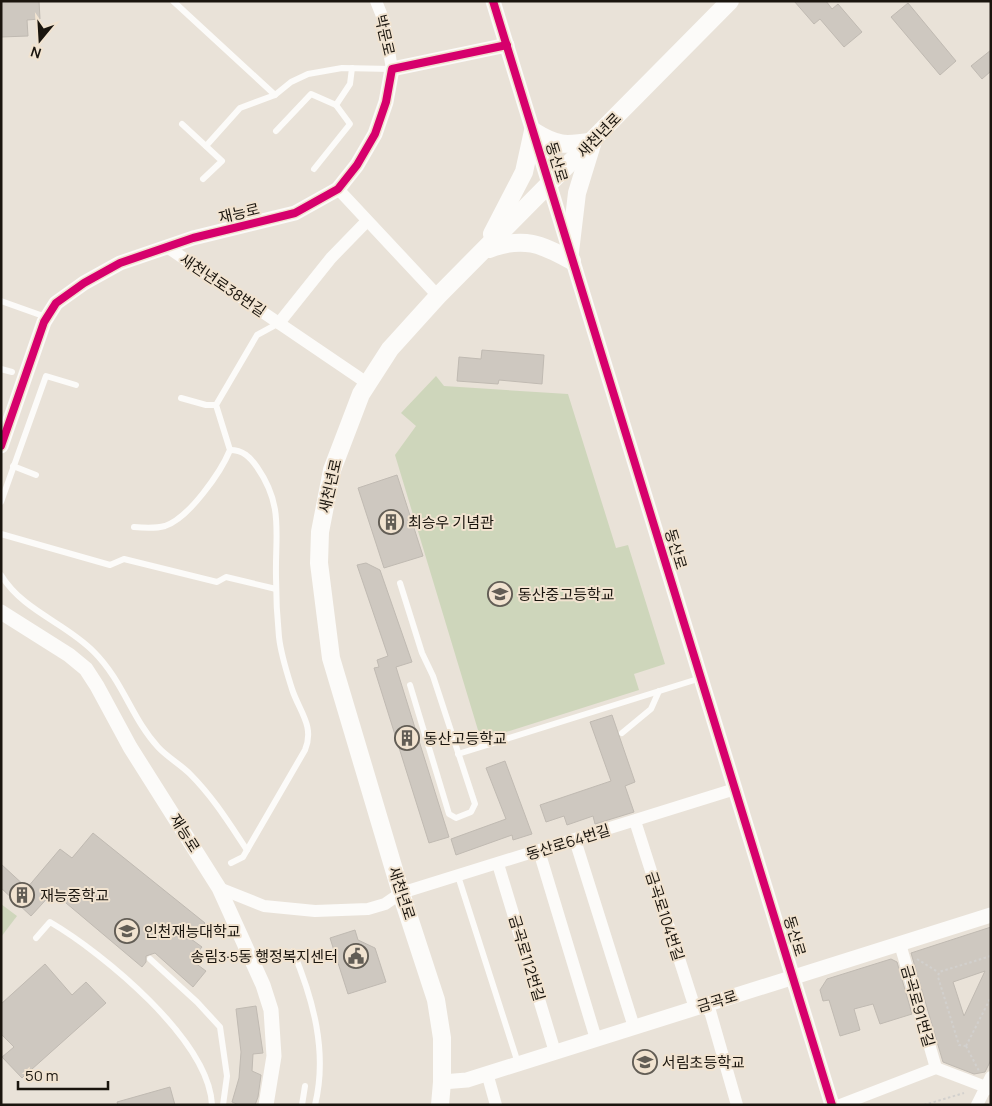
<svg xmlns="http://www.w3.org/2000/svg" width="992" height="1106" font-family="Manrope,'Noto Sans KR',sans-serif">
<rect width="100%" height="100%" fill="#e9e2d8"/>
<g fill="#ced6bb">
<polygon points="436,376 444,386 568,394 616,548 628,545 665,664 634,674 639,690 481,740 395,455 416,426 401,413"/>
<polygon points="1,904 17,916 1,937"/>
</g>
<g fill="#cec8c0" stroke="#c0bab2" fill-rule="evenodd">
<polygon points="1,1 39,1 40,19 27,20 28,36 1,37"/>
<polygon points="794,1 826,1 832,9 838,4 862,32 844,47 820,19 814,24"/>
<polygon points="908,3 956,61 940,75 891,17"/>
<polygon points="991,50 991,71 982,79 971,66"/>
<polygon points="482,350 544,355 542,384 499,380 498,384 457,381 459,357 481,359"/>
<polygon points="397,475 423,556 384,568 358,488"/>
<polygon points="366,563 380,570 412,662 396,667 449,837 429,843 374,668 379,667 377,660 388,656 357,565"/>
<polygon points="612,715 635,782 625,786 634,812 595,824 593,816 567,825 564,816 546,822 540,805 611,781 590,722"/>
<polygon points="505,761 532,834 513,840 512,835 456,855 451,839 506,819 486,768"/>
<polygon points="93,833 205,923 191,939 202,947 191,960 206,971 193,987 155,953 146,956 146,962 142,967 53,892 31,916 1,888 1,864 27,888 60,849 72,858"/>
<path d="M 991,927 L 991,1060 L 985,1072 L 974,1074 L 943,1062 L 911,953 ZM 985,971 L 964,1016 L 953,982 Z"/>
<polygon points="355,930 358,940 375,948 386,982 348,994 330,938"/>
<polygon points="891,959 897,962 912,1014 880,1024 873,1004 854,1009 860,1030 840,1036 829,1000 823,1001 820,990 827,979"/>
<polygon points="45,964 72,995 86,982 106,1003 22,1078 2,1057 14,1047 1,1034 1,1004"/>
<polygon points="256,1006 263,1053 253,1054 252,1071 261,1075 258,1097 255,1105 239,1105 232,1102 239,1078 241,1052 236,1009"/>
<polygon points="170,1087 175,1105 118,1105 117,1102"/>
</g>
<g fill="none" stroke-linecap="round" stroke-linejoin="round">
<g stroke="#d2d0cd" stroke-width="2" stroke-dasharray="2.5 2.5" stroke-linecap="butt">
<polyline points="917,959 938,972"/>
<polyline points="966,1046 959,1045 938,977 939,972 991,956"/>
<polyline points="966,1046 979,1071"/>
<polyline points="966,1046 991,997"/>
<polyline points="924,1105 964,1093"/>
</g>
<g stroke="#fcfbf9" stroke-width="6">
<polyline points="173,1 275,95"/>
<polyline points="336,105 350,84 352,68"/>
<polyline points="182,124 222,161 203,179"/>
<polyline points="276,131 311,94 336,105 350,124 314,169"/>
<polyline points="206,146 240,108 275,95 291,82 308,74 342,68 392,69"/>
<polyline points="1,301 46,317"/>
<polyline points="1,369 12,372"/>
<polyline points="181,398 206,405 216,405"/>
<path d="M 230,450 C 243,450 250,457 257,467 C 284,506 275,533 276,577 C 276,597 277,617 279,637 C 281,655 287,673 292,689 C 299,711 315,726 305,750 L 243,857 L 231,863"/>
<polyline points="13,466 36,475"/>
<polyline points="1,502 46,376 76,385"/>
<path d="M 134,527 C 144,528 154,529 165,526 C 189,518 221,472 230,450 L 216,405 L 257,335 L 279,323"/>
<polyline points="1,534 110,565 124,559 217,582 226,577 276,589"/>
<path d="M 1,575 C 23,611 66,623 94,652 C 123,681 132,719 158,747 C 167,757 180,764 190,774 C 213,797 229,823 247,850"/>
<polyline points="400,583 422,653 433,676 475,804 471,812 456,818 449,814 410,685"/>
<polyline points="622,733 651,709 659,691"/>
<polyline points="458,754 701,678"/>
<polyline points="458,876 518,1063"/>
<path d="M 36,938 L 50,922 C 103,953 209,1040 212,1105"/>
<path d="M 293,951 C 313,999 328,1052 315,1105"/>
<polyline points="150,959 197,1002 220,1027 227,1076 223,1105"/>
<polyline points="302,1105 305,1086"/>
</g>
<g stroke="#fcfbf9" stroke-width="12">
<polyline points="376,1 384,21 392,69"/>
<polyline points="338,189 438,296"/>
<polyline points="167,247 367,383"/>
<polyline points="279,323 331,258 367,221"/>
<polyline points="635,821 693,1002 710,1011 737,1105"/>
<polyline points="575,840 634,1027"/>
<polyline points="539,851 596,1039"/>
<polyline points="498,864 555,1052"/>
<polyline points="219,888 264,906 315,911 368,909 385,904 401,893 735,789"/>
<polyline points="900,944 936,1068"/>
<polyline points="487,1073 496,1105"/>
<polyline points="840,1105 936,1068 991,1089"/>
<polyline points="977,1105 991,1077"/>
</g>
<g stroke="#fcfbf9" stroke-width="15">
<polyline points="493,1 832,1105"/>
<polyline points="1,446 44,322 56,303 84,283 120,263 193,238 295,213 338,189 357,165 375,134 386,102 392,69 507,45"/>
<polyline points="1,612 69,655 86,669 97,686 130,747 219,888 263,985 271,1010 274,1056 266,1105"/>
<polyline points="442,1082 467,1080 991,915"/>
</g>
<g stroke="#fcfbf9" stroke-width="18">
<path d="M 492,234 L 524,172 L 533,131 C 557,146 565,146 593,141 L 577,193 L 570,252"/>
<path d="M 489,249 C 523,236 542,244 572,261"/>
<polyline points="440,1105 442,1082 442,1038 436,1000 401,893 331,658 319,563 320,532 332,470 361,394 390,349 438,296 730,1"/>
</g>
<defs>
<g id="cycleway">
<polyline points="493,1 832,1105"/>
<polyline points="1,446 44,322 56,303 84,283 120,263 193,238 295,213 338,189 357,165 375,134 386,102 392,69 507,45"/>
</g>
</defs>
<use href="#cycleway" stroke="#f1e3d0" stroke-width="11"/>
<use href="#cycleway" stroke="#d6006c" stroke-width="8"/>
</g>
<defs>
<symbol id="building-ring" viewBox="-11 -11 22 22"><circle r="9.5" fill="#f1e3d0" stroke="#625d55" stroke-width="1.5"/><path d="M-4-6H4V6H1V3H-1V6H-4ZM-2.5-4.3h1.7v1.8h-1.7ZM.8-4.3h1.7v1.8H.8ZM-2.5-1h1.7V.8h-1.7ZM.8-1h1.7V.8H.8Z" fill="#625d55"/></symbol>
<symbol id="school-ring" viewBox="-11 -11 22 22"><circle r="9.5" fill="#f1e3d0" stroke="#625d55" stroke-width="1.5"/><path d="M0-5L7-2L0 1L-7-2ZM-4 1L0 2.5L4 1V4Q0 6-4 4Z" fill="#625d55"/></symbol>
<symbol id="university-ring" viewBox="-11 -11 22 22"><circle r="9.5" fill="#f1e3d0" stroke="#625d55" stroke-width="1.5"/><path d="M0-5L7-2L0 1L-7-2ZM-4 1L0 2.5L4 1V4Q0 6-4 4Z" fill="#625d55"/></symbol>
<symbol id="civic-ring" viewBox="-11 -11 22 22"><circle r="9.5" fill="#f1e3d0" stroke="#625d55" stroke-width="1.5"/><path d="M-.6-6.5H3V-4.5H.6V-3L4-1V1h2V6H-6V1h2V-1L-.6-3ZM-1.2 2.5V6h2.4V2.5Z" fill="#625d55"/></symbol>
</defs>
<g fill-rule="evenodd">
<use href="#building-ring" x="377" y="508" width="28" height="28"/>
<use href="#school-ring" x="486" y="580" width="28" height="28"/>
<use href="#building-ring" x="393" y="724" width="28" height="28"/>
<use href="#building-ring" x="8" y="881" width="28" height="28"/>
<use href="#university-ring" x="113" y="917" width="28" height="28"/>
<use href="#civic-ring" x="342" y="942" width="28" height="28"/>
<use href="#school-ring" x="631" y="1048" width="28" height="28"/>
</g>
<g text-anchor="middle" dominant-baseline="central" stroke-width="4" stroke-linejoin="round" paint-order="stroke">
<g font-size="15" fill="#1a150e" stroke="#f1e3d0">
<text transform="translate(385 35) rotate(77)">박문로</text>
<text transform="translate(599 135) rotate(-46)">새천년로</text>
<text transform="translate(557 162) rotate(73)">동산로</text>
<text transform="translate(239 213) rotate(-13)">재능로</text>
<text transform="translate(223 285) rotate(34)">새천년로38번길</text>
<text transform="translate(330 486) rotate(-77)">새천년로</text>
<text transform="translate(676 549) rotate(73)">동산로</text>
<text transform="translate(185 833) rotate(58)">재능로</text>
<text transform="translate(568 842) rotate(-17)">동산로64번길</text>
<text transform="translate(402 893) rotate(72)">새천년로</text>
<text transform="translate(665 916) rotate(72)">금곡로104번길</text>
<text transform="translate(795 936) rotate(73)">동산로</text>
<text transform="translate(527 958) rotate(73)">금곡로112번길</text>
<text transform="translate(717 1001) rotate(-17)">금곡로</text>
<text transform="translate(918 1006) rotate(74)">금곡로91번길</text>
</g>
<g font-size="15" fill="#1a150e" stroke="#f1e3d0" text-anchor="start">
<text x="408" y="522">최승우 기념관</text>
<text x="518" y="594">동산중고등학교</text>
<text x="424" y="738">동산고등학교</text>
<text x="40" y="895">재능중학교</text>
<text x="144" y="931">인천재능대학교</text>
<text x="338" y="956" text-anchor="end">송림3·5동 행정복지센터</text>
<text x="662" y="1062">서림초등학교</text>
</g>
</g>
<rect width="992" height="1106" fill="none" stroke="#1a150e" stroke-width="5"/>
<g transform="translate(40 40) rotate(198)" stroke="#f1e3d0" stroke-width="4" paint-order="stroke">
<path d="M0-4L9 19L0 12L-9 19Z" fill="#1a150e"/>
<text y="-8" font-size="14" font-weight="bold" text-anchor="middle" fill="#1a150e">N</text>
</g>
<path d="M18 1081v8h90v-8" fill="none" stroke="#1a150e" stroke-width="2.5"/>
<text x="25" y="1081" font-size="15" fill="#1a150e" stroke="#f1e3d0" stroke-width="4" paint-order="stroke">50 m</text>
</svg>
